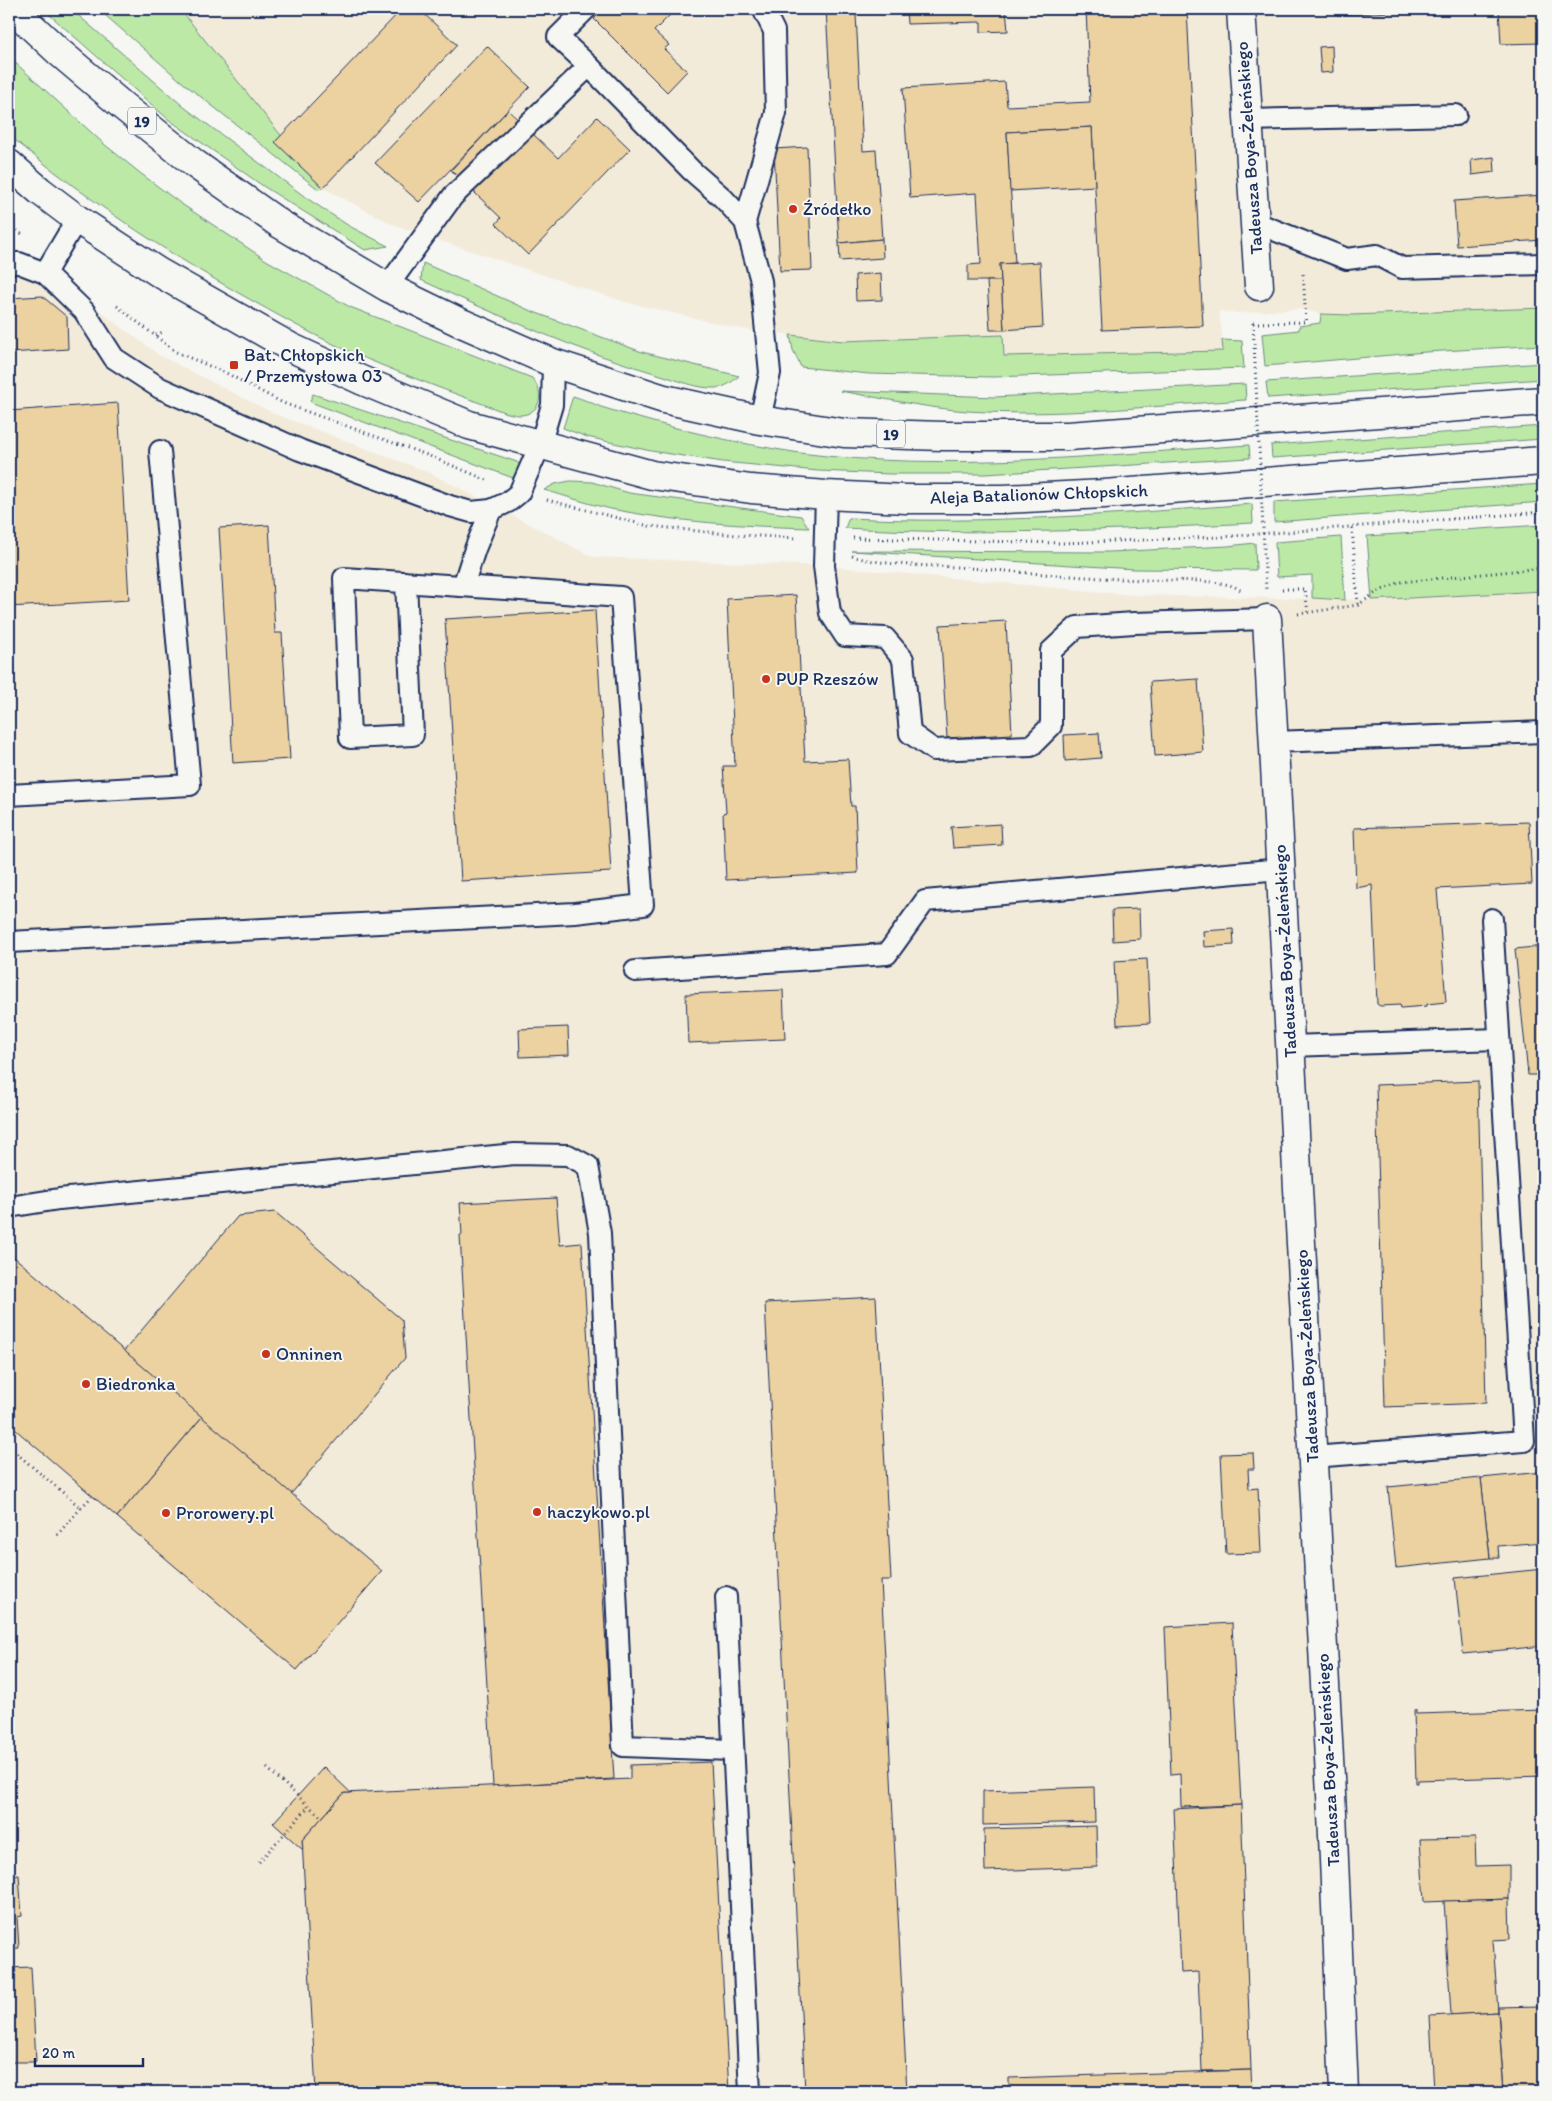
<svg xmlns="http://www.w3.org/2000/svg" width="1552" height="2101" font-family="Itim,sans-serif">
<rect width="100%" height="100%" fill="#f6f6f2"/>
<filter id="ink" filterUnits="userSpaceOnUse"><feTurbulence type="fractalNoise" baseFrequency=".02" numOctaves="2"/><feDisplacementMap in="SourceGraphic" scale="10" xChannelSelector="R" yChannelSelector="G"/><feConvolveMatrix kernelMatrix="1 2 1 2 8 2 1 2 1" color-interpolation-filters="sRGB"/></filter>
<g filter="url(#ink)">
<g fill="#f3ebda">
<polygon points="180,9 1543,9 1543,308 1351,315 1321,314 1299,309 1240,313 1219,311 1224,351 1004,356 1002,335 843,341 741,329 625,302 444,242 392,224 323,188 276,140 281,136"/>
<polygon points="9,243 159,355 275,414 428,472 593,557 824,566 1133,595 1382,600 1543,591 1543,2092 9,2092"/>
</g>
<g fill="#bde9a6" stroke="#6c8c82">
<polygon points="43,9 71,9 184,107 308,199 349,226 388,246 365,250 263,186 168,119"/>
<polygon points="98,9 180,9 323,188 318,189 182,82"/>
<path d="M 9,57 L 104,144 L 140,173 L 180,203 L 266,260 L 350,307 L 532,378 C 541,388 544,406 529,413 C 521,417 512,414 504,412 C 451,392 398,373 346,350 C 311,334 276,314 242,295 C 159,248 83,197 9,135 Z"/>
<path d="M 423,263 L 531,311 L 642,352 L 739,376 C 732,382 726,387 716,388 C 698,389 677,380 661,375 C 577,351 499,316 421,280 Z"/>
<polygon points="1543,308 1543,345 1426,352 1265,366 1262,334 1299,330 1299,326 1320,323 1321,314 1351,315"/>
<polygon points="790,335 843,341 1003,335 1004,356 1223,351 1222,340 1242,341 1244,368 993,377 869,374 801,367 793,350"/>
<polygon points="1543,363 1543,379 1268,398 1266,382"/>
<path d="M 1245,384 L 1246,400 C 1160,405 1073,416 987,412 C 938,411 888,399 840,391 L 995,397 Z"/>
<polygon points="313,394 517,462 520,465 513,478 313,403 310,401"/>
<path d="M 573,396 C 583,399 592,403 601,407 C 666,427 733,443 800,453 C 947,472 1101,455 1249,445 L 1250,458 L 985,474 L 890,474 L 818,471 L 723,462 L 651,451 L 587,437 L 563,428 Z"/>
<polygon points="1543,426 1543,439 1272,458 1271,445"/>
<path d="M 570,481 L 592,482 L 629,493 L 801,516 L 809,528 C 742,526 676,522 611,509 C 588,504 566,496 544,490 L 555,484 Z"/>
<polygon points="1543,484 1543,502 1274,522 1274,502"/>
<path d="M 1252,504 L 1253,523 C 1118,530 981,536 845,528 L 849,518 C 984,525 1118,514 1252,504 Z"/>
<polygon points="1543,525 1543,591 1372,600 1367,536"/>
<polygon points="1341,537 1345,600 1312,598 1312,575 1277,577 1275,542"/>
<polygon points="1255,543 1256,570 1134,569 852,551 1109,552 1228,546"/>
</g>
<g fill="#ecd1a1" stroke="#1b2f5e">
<polygon points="402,9 419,9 457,45 323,188 275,142"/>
<polygon points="604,9 676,9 654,31 669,45 664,49 687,71 667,92 594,19"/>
<polygon points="826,9 868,9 868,14 856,14 863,151 876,150 882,239 839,243"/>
<polygon points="906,9 1006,9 1008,31 981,32 981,22 907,24"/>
<polygon points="1086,9 1187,9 1203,326 1102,330 1092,127 1007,132 1015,263 1000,264 1001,281 968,281 968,265 981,264 977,193 910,198 903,88 1005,82 1007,106 1090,102"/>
<polygon points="1337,9 1446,9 1337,15"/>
<polygon points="1499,9 1543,9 1543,43 1501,44"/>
<polygon points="487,46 530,87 419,202 375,163"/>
<polygon points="1332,46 1333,72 1321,73 1319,47"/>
<polygon points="508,110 558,158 597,117 630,149 528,255 496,224 501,218 451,170"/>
<polygon points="1092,127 1095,186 1010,191 1007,132"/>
<polygon points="807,147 812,270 780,271 774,149"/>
<polygon points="1494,157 1495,172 1472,175 1471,160"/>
<polygon points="1543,195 1543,240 1457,246 1454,201"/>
<polygon points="882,239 883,258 840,261 839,243"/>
<polygon points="1040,262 1043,327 1004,330 1000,264"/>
<polygon points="881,273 882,300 856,301 855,275"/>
<polygon points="987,281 1001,281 1004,330 990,330"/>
<polygon points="42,296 67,317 68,349 10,353 9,362 9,298"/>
<polygon points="118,403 129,600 9,607 9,411"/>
<polygon points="269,525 275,633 282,633 290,759 233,763 219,528"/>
<polygon points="796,595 805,761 848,759 851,806 855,806 858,873 726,880 723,813 726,812 723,766 735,766 727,599"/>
<polygon points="595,610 611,872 461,881 445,619"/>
<polygon points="1006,621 1012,734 947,738 940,625"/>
<polygon points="1198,679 1203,752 1155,756 1150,682"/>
<polygon points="1099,733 1101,758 1065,761 1064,735"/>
<polygon points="1529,822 1532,884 1437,889 1446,1002 1427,1004 1427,1006 1401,1008 1400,1005 1380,1006 1377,1004 1372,885 1356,888 1354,828"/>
<polygon points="1001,824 1002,845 953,848 951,827"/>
<polygon points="1139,909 1140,939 1113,941 1112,910"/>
<polygon points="1233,929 1234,945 1204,947 1203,931"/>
<polygon points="1543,946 1543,1075 1528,1075 1515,949"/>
<polygon points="1147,959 1150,1023 1117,1025 1114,961"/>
<polygon points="783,990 785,1039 688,1043 686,994"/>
<polygon points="568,1027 569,1055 520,1057 519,1029"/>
<polygon points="1478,1081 1486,1403 1385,1407 1376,1085"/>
<polygon points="556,1198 560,1245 582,1243 614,1779 493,1786 460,1235 462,1235 460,1203"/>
<polygon points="275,1212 402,1320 405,1358 291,1494 124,1351 238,1216"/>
<polygon points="13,1256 202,1417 117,1517 9,1424 9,1260"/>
<polygon points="876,1297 891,1580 881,1580 907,2092 805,2092 765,1303"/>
<polygon points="202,1417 382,1571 297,1670 117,1517"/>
<polygon points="1253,1453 1254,1469 1248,1469 1249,1489 1258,1488 1261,1553 1226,1554 1221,1454"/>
<polygon points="1543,1472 1543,1542 1498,1546 1499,1558 1490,1558 1481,1478"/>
<polygon points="1481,1478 1490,1558 1396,1568 1388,1487"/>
<polygon points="1543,1569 1543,1646 1463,1654 1455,1578"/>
<polygon points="1232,1623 1241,1805 1181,1807 1180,1774 1171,1775 1165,1627"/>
<polygon points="1414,1710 1416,1710 1416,1714 1543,1710 1543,1776 1418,1780 1418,1783 1416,1783"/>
<polygon points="711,1762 729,2092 316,2092 302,1840 344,1793 630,1779 630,1765"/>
<polygon points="324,1767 351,1793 344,1793 302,1840 303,1850 273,1823"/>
<polygon points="1094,1787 1095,1822 983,1825 983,1791"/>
<polygon points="1241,1805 1251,2070 1202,2071 1198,1972 1181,1973 1174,1809"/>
<polygon points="1096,1826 1097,1867 985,1871 984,1829"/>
<polygon points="1475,1838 1476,1866 1509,1865 1509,1899 1424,1902 1420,1839"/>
<polygon points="19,1875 22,1916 17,1917 19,1948 9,1949 9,1876"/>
<polygon points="1509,1899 1510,1939 1493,1940 1498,2012 1451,2015 1444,1901"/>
<polygon points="31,1967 36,2062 10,2062 9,1968"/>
<polygon points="1540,2006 1543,2092 1504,2092 1498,2007"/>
<polygon points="1498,2012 1504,2092 1434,2092 1430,2016"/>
<polygon points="9,2043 10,2062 12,2092 9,2092"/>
<polygon points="1251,2070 1252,2092 952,2092 952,2089 1009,2086 1009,2078"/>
</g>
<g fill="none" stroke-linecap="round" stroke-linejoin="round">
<defs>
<g id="lane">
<polyline points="586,9 558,37 589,66"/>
<polyline points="1248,120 1456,115"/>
<polyline points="77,219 45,273 84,311 114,358 160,388 300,450 450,506 471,512 491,510 508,502 519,493 540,445 552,405 553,363"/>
<polyline points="745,222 776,113 774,31 763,9"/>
<polyline points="1254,222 1347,259 1377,255 1402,268 1543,264"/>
<polyline points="9,263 19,263 45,273"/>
<polyline points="387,287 453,196 589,66 692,171 723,198 745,222 761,281 770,373 760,420"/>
<polyline points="826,495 824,566 830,613 845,636 885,638 903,659 910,733 934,750 1031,746 1051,726 1051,651 1077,627 1134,623 1267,619"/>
<polyline points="463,586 475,549 491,510"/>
<polyline points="1273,742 1543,732"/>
<polyline points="9,795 190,785 160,451"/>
<path d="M 9,942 L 575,913 L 643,905 L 621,597 C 529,591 436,584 344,578 L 350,738 L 413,735 L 406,582"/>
<polyline points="635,971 887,954 925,901 1281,869"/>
<polyline points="1290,1046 1499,1039"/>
<polyline points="9,1207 59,1199 515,1154 568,1155 588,1166 600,1233 623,1746 732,1750"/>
<polyline points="1312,1457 1524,1441 1492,919"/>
<polyline points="726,1597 750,2092"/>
</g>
<g id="street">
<polyline points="1241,9 1259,286"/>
<polyline points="1267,619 1332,1813 1344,2092"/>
</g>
<g id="primary">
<polyline points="13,9 59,52 124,107 195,164 280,224 387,287 457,321 553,363 664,399 760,420 844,433 943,436 1068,436 1543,401"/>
<polyline points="9,164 40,191 77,219 158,272 290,347 361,380 469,425 652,475 751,489 826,495 906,499 1003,499 1104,494 1543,461"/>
</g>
</defs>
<use href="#lane" stroke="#1b2f5e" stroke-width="24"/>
<use href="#street" stroke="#1b2f5e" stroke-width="31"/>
<use href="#primary" stroke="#1b2f5e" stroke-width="31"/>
<g stroke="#1b2f5e" stroke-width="3" stroke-dasharray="1 4" stroke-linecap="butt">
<polyline points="9,224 22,234"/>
<polyline points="117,306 176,352 226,373 283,403 427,455 487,480"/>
<polyline points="1253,323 1306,322 1303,273"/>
<polyline points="156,335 165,331"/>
<polyline points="547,500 649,526 737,535 797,538"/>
<polyline points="1352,528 1358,604"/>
<polyline points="853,538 1063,543 1220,537 1543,512"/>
<path d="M 852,556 C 885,566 923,565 957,567 C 1020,572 1084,578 1147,580 C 1168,581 1226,578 1240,590"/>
<polyline points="1282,589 1305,589 1308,613"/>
<polyline points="1298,614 1358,605 1377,592 1401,582 1543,568"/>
<polyline points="9,1447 81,1508 92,1496"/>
<polyline points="57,1535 81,1508"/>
<polyline points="267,1768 322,1818"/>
<polyline points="259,1862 309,1806"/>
</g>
<use href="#lane" stroke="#f6f6f2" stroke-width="20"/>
<use href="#street" stroke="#f6f6f2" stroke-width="28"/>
<use href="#primary" stroke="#f6f6f2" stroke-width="28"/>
<polyline stroke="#1b2f5e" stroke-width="3" stroke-dasharray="1 4" stroke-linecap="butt" points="1253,323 1266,590"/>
</g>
</g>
<g fill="#c8321e" stroke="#f6f6f2" stroke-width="2">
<circle cx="793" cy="209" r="5"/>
<rect x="229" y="360" width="10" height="10" rx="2.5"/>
<circle cx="766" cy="679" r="5"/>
<circle cx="266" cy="1354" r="5"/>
<circle cx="86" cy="1384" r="5"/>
<circle cx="537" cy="1512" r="5"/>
<circle cx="166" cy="1513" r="5"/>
</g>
<g text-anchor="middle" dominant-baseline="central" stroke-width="4" stroke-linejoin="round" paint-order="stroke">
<g fill="#f6f6f2" stroke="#5d6b8a" stroke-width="1">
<rect x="128" y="107.5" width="28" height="27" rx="4"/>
<rect x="877" y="420.5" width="28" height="27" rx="4"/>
</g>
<g font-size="16" font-weight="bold" fill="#1b2f5e">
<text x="142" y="121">19</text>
<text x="891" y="434">19</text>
</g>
<g font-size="18" fill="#1b2f5e" stroke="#f6f6f2">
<text transform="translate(1249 148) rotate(-94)">Tadeusza Boya-Żeleńskiego</text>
<text transform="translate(1039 494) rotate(-2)">Aleja Batalionów Chłopskich</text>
<text transform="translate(1285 951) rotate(-93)">Tadeusza Boya-Żeleńskiego</text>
<text transform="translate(1307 1356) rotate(-93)">Tadeusza Boya-Żeleńskiego</text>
<text transform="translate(1328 1760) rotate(-93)">Tadeusza Boya-Żeleńskiego</text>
</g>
<g font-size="18" fill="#1b2f5e" stroke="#f6f6f2" text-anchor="start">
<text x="803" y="209">Źródełko</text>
<text x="244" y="355">Bat. Chłopskich<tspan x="244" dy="21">/ Przemysłowa 03</tspan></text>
<text x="776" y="679">PUP Rzeszów</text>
<text x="276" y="1354">Onninen</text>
<text x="96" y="1384">Biedronka</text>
<text x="547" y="1512">haczykowo.pl</text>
<text x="176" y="1513">Prorowery.pl</text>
</g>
</g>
<rect width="1552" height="2101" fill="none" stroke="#f6f6f2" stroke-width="30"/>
<rect x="15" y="15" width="1522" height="2071" fill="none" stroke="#1b2f5e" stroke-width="2" filter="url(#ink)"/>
<path d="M35 2058v8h108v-8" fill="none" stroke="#1b2f5e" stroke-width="2.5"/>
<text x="42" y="2058" font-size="15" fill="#1b2f5e" stroke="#f6f6f2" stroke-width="4" paint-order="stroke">20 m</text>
</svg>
